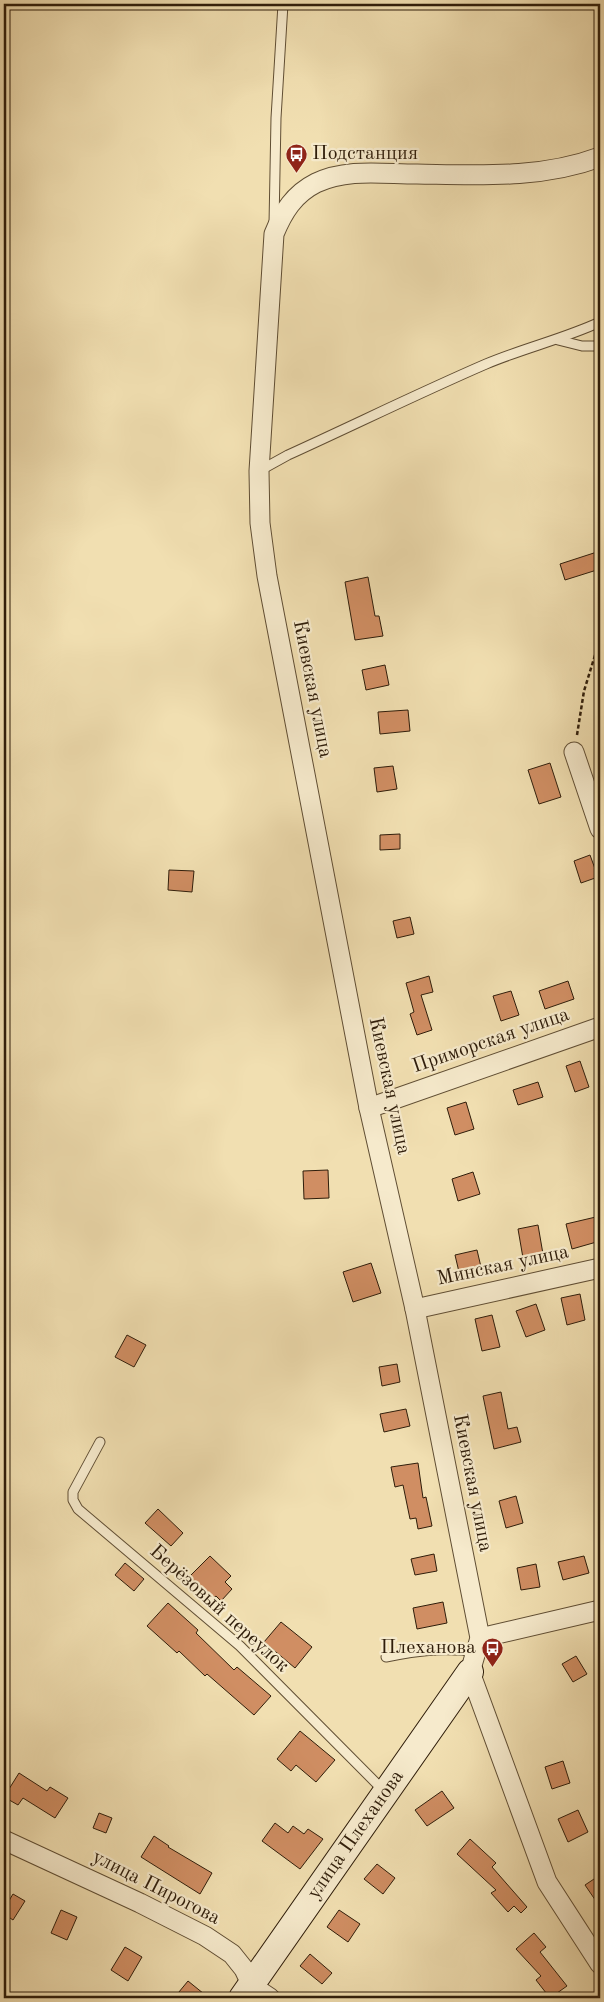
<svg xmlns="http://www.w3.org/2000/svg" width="604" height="2002" font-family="'Old Standard TT',serif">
<rect width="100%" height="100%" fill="#f1dfb1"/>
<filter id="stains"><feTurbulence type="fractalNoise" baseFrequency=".004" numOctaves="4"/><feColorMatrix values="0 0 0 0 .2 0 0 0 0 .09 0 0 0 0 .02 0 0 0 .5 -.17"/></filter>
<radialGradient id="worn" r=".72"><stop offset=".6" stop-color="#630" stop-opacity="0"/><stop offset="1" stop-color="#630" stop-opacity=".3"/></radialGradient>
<g fill="#d08e63" stroke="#2f1d0a">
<polygon points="600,551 600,569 565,580 560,564"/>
<polygon points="368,577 375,616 379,616 383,636 355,640 345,582"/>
<polygon points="385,665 389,685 366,690 362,670"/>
<polygon points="408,710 410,731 380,734 378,712"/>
<polygon points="550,763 561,797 539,804 528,770"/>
<polygon points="393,766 397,789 377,792 374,768"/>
<polygon points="400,834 400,849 380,850 380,835"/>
<polygon points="590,855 598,877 581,883 574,861"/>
<polygon points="169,870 194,871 192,892 168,890"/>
<polygon points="410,917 414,934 397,938 393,921"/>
<polygon points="429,976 433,992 421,995 432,1030 417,1035 410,1014 414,1012 406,983"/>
<polygon points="568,981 574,999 545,1009 539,991"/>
<polygon points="511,991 519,1015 501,1021 493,996"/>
<polygon points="580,1061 589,1087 575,1092 566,1066"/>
<polygon points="538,1082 543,1097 518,1105 513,1090"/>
<polygon points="466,1102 474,1129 455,1135 447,1108"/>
<polygon points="328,1170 329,1198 304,1199 303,1171"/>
<polygon points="473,1172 480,1194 458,1201 452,1179"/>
<polygon points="600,1216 600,1241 572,1249 566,1224"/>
<polygon points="538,1225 543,1254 523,1258 518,1229"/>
<polygon points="477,1250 481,1267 459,1272 455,1255"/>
<polygon points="371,1263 381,1293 353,1302 343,1272"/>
<polygon points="580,1294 585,1320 567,1325 561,1298"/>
<polygon points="536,1304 545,1330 526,1337 516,1311"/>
<polygon points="492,1315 500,1347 482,1351 475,1319"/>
<polygon points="127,1335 146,1345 134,1367 115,1357"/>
<polygon points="397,1364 400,1382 382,1386 379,1367"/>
<polygon points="501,1392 508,1429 517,1427 521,1442 494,1449 483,1396"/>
<polygon points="406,1409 410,1426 384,1432 380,1414"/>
<polygon points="418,1463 423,1498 426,1497 432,1526 418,1529 416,1518 410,1519 403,1485 395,1487 391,1467"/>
<polygon points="516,1496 523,1523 506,1528 499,1501"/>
<polygon points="158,1509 183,1533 171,1546 145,1523"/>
<polygon points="434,1554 437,1571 415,1575 411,1559"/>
<polygon points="210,1556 231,1576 225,1582 232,1589 221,1601 216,1596 212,1599 189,1577"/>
<polygon points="584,1556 589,1573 563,1580 558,1562"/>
<polygon points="125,1563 144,1579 134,1591 115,1575"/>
<polygon points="536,1564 540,1587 521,1590 517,1568"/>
<polygon points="443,1602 447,1623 417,1629 413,1608"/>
<polygon points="168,1603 198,1630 196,1633 234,1670 237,1667 271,1696 254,1715 207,1674 205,1676 179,1651 177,1653 147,1626"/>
<polygon points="281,1622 312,1647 295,1668 264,1642"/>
<polygon points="576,1656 587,1674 573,1682 562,1664"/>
<polygon points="300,1731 335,1760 316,1782 296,1765 291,1771 277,1759"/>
<polygon points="563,1761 570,1783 552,1789 545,1767"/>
<polygon points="19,1773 47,1791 50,1787 68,1798 55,1818 23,1798 18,1805 4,1797"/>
<polygon points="442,1791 454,1808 427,1826 415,1810"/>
<polygon points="578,1810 588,1832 568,1842 558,1819"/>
<polygon points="99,1813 112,1818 106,1833 93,1828"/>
<polygon points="275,1823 288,1833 293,1826 304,1834 308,1829 323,1839 300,1869 262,1841"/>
<polygon points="154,1836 169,1846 168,1847 212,1873 200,1894 141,1857"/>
<polygon points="470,1839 496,1863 492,1867 527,1907 521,1913 514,1906 508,1912 491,1893 496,1890 457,1854"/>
<polygon points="377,1864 395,1878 383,1894 364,1879"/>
<polygon points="600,1875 600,1907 585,1885"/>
<polygon points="13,1894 25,1901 13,1920 4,1914 4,1909"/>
<polygon points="61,1910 77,1917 67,1940 51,1933"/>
<polygon points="339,1910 360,1924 348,1942 327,1927"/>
<polygon points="534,1933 546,1947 540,1952 567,1986 550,1998 536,1980 541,1976 516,1949"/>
<polygon points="125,1947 142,1957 128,1981 111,1970"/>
<polygon points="310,1954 332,1973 322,1984 300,1966"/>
<polygon points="188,1981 209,1998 174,1998"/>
</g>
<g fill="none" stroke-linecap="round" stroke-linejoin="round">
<defs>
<g id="lane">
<polyline points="274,224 276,118 283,4"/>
<polyline points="558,340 582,346 600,346"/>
<path d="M 259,471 L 288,455 C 354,425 419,393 486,364 C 524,348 563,339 600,322"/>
<polyline points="100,1442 73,1492 73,1500 78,1509 240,1646 383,1790"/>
<path d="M 386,1657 C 417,1651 445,1647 476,1652"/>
<polyline points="590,1948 600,1939"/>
</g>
<g id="street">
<path d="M 600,157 C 541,179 479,175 417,174 C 383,174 347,168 316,183 C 294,194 283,212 274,234 L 259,471 L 260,523 L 267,576 L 369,1108 L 415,1309 L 480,1638 L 470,1672 L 547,1882 L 600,1964"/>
<polyline points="574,752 600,829"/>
<polyline points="369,1108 600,1027"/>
<polyline points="415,1309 600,1268"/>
<polyline points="480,1638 600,1610"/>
<polyline points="4,1840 140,1903 205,1936 232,1954 244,1969 252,1986 270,1998"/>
</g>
<polyline id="secondary" points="242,1998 470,1672"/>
</defs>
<use href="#lane" stroke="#604e34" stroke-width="11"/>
<use href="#street" stroke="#604e34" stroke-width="21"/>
<use href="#secondary" stroke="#2f1d0a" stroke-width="28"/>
<polyline stroke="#2f1d0a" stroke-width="2.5" stroke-dasharray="4 2.5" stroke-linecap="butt" points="577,735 584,691 600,639"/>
<use href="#lane" stroke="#f6eacc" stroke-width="9"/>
<use href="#street" stroke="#f6eacc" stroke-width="19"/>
<use href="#secondary" stroke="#f6eacc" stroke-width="26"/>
</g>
<defs>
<symbol id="bus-pin" viewBox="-11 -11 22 30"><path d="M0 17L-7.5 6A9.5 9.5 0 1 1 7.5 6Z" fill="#8f2418" stroke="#f6eacc"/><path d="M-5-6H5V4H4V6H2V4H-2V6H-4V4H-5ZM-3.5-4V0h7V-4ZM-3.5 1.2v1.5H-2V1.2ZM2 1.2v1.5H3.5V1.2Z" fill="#fff"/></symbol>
</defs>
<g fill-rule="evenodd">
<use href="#bus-pin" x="284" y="142" width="25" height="34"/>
<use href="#bus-pin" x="480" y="1636" width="25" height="34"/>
</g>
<g text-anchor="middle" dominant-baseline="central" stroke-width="4.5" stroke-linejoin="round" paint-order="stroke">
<g font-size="20" fill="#2f1d0a" stroke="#f6eacc" text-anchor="start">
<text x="312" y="154">Подстанция</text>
<text x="476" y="1648" text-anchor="end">Плеханова</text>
</g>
<g font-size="20" fill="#2f1d0a" stroke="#f6eacc">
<text transform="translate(312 689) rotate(79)">Киевская улица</text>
<text transform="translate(491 1041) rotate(-19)">Приморская улица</text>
<text transform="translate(389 1086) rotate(78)">Киевская улица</text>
<text transform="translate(503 1266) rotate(-12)">Минская улица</text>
<text transform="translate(472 1483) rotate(79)">Киевская улица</text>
<text transform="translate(219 1609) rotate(42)">Берёзовый переулок</text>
<text transform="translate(356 1835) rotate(-55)">улица Плеханова</text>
<text transform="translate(156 1888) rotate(27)">улица Пирогова</text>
</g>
</g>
<rect width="604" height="2002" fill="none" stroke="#f1dfb1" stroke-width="20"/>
<rect x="5" y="5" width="594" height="1992" fill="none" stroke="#2f1d0a" stroke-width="2.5"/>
<rect x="10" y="10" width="584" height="1982" fill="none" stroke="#2f1d0a"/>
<rect width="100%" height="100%" filter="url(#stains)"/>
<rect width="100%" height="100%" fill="url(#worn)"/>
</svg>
